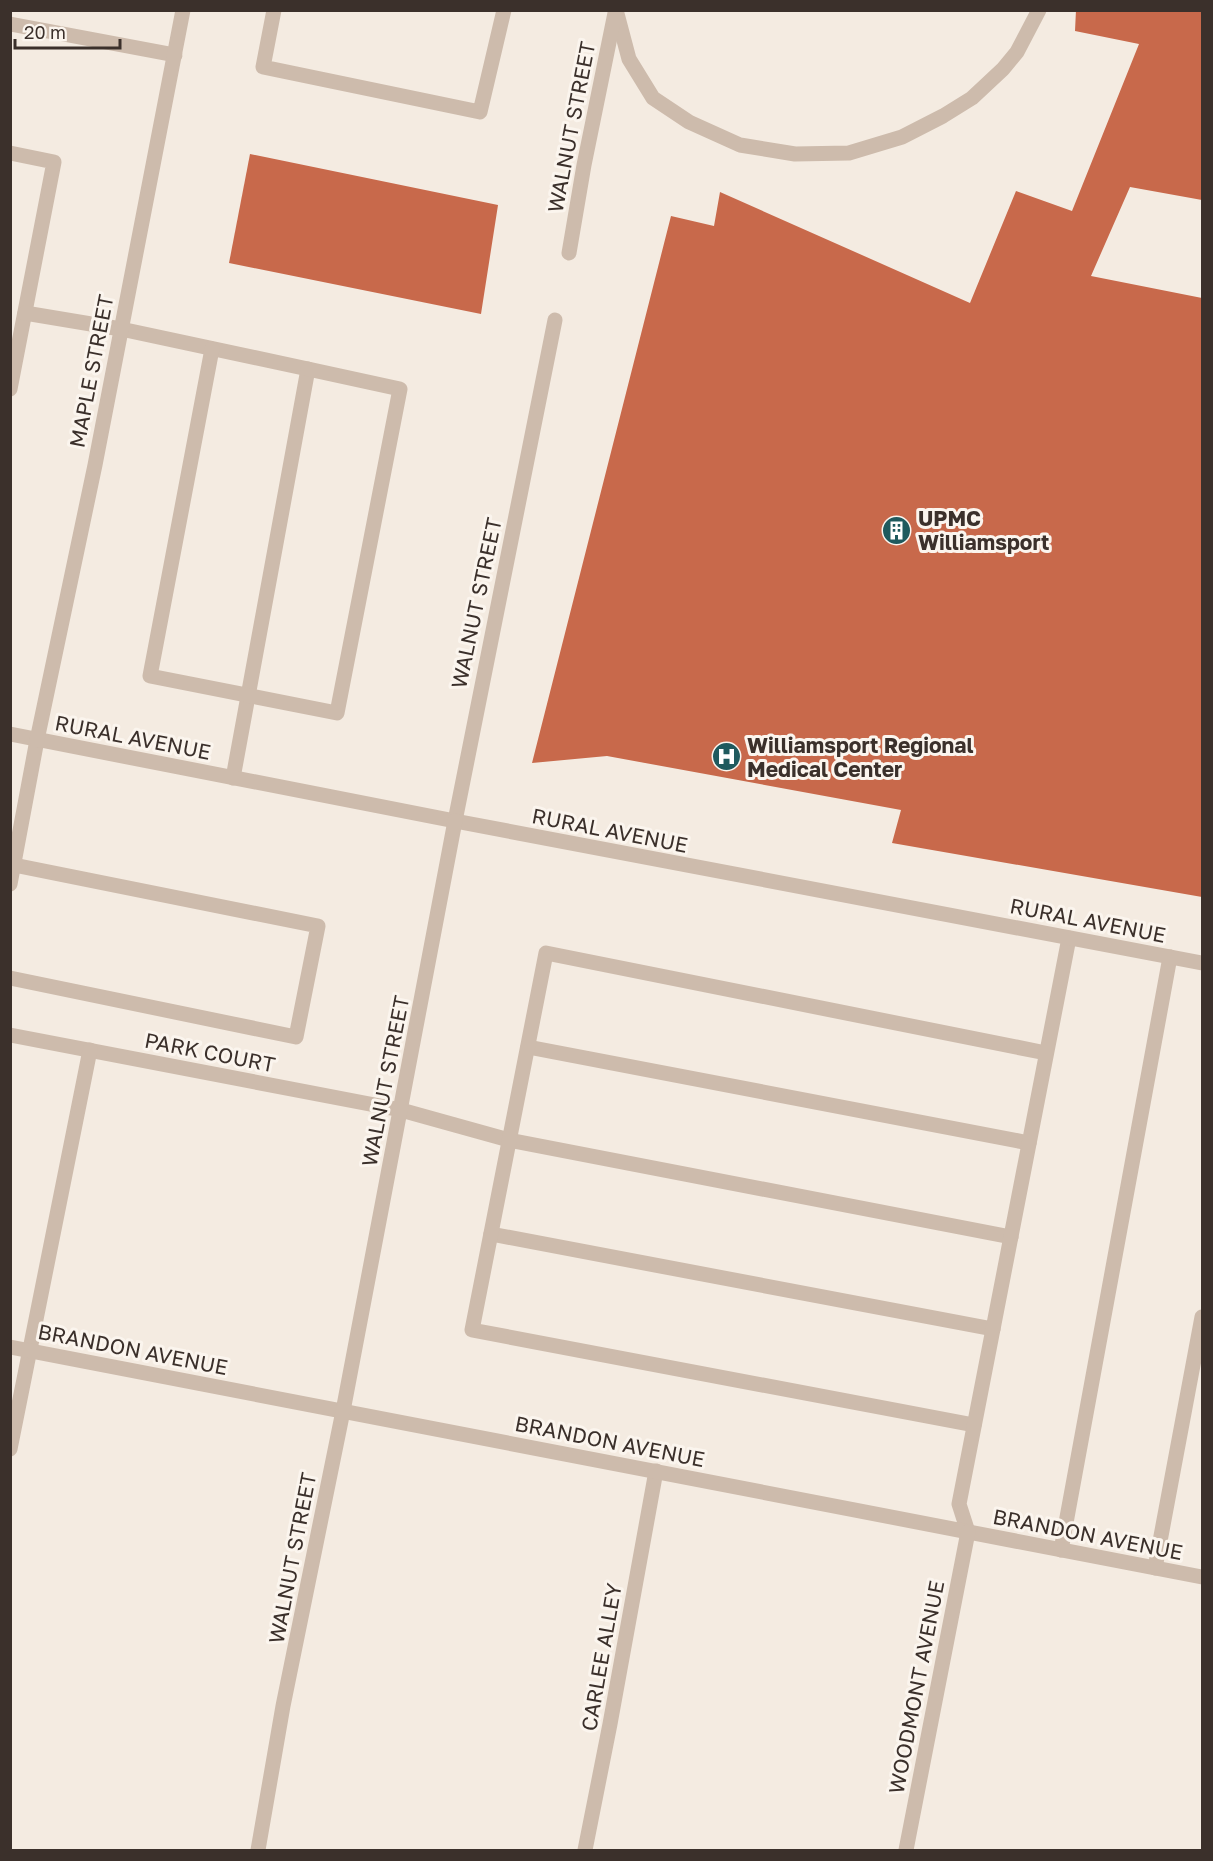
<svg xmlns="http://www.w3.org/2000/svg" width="1213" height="1861" font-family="'Golos Text',sans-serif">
<rect width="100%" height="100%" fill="#f4ebe1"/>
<g fill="#c8694b">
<polygon points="1076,10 1202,10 1202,200 1130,187 1091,276 1202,298 1202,897 892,843 901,810 607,756 532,763 671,216 714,226 720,192 970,303 1016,191 1072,211 1139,44 1075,31"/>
<polygon points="250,154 498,205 481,314 229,263"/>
</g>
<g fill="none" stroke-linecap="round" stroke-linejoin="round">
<g stroke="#cdbbac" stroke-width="15">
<polyline points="274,10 263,67 480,112 504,10"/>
<polyline points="616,10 629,59 653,98 689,122 740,145 795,154 849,153 902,137 943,116 972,98 1003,69 1017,52 1039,10"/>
<polyline points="10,153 54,162 10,389"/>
<polyline points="569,253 584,165 615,13"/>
<polyline points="25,313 121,329 308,369 233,778"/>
<polyline points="212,349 150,676 337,713 400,389 308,369"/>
<polyline points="455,821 555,320"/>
<polyline points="10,884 37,740"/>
<polyline points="10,978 296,1037 318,926 14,865"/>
<polyline points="10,1035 401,1110 509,1140 1011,1237"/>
<polyline points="528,1047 1029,1143"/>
<polyline points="491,1234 993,1329"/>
<polyline points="974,1425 472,1330 546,953 1046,1053"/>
<polyline points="10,1449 90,1050"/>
<polyline points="968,1532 959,1504 1069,938"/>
<polyline points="1061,1550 1170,957"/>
<polyline points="1155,1568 1202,1317"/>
<polyline points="585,1850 610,1724 656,1471"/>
</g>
<g stroke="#cdbbac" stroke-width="15">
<polyline points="10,24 175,55"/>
<polyline points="10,734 455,821 1202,963"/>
<polyline points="37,740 95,465 183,10"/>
<polyline points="10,1347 1202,1577"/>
<polyline points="258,1850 283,1706 343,1411 455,821"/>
<polyline points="906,1850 968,1532"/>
</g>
</g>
<defs>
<symbol id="building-disc" viewBox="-11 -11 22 22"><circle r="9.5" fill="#1f5a5e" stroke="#fbf5ee"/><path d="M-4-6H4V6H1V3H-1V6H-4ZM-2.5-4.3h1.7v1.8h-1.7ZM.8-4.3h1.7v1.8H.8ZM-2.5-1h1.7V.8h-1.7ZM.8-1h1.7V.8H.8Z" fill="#fff"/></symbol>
<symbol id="hospital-disc" viewBox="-11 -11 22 22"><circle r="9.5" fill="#1f5a5e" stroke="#fbf5ee"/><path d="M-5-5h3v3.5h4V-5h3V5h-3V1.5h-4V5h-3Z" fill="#fff"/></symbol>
</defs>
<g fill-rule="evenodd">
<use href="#building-disc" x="880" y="514" width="33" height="33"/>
<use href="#hospital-disc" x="710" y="740" width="33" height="33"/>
</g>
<g text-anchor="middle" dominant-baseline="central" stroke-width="6" stroke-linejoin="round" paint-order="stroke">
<g font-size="21" fill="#3b302b" stroke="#fbf5ee">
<text transform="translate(571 127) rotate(-79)">WALNUT STREET</text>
<text transform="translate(91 371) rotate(-79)">MAPLE STREET</text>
<text transform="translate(476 603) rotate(-78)">WALNUT STREET</text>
<text transform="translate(133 737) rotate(11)">RURAL AVENUE</text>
<text transform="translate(610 830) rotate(11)">RURAL AVENUE</text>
<text transform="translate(1088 920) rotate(11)">RURAL AVENUE</text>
<text transform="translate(210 1052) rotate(11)">PARK COURT</text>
<text transform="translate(385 1081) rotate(-79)">WALNUT STREET</text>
<text transform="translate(133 1349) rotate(11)">BRANDON AVENUE</text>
<text transform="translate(610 1441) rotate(11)">BRANDON AVENUE</text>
<text transform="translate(1088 1534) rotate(11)">BRANDON AVENUE</text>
<text transform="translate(292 1558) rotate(-79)">WALNUT STREET</text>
<text transform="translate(601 1657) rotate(-80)">CARLEE ALLEY</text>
<text transform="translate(916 1687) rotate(-79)">WOODMONT AVENUE</text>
</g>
<g font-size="21" font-weight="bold" fill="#3b302b" stroke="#fbf5ee" text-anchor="start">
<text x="918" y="518">UPMC<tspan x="918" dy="24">Williamsport</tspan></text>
<text x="747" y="745">Williamsport Regional<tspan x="747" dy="24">Medical Center</tspan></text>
</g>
</g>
<rect width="1213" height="1861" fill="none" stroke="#3b302b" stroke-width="24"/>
<path d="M15 39v9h105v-9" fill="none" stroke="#3b302b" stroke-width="3"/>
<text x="24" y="39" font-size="18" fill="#3b302b" stroke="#fbf5ee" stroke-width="4.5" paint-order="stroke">20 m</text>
</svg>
